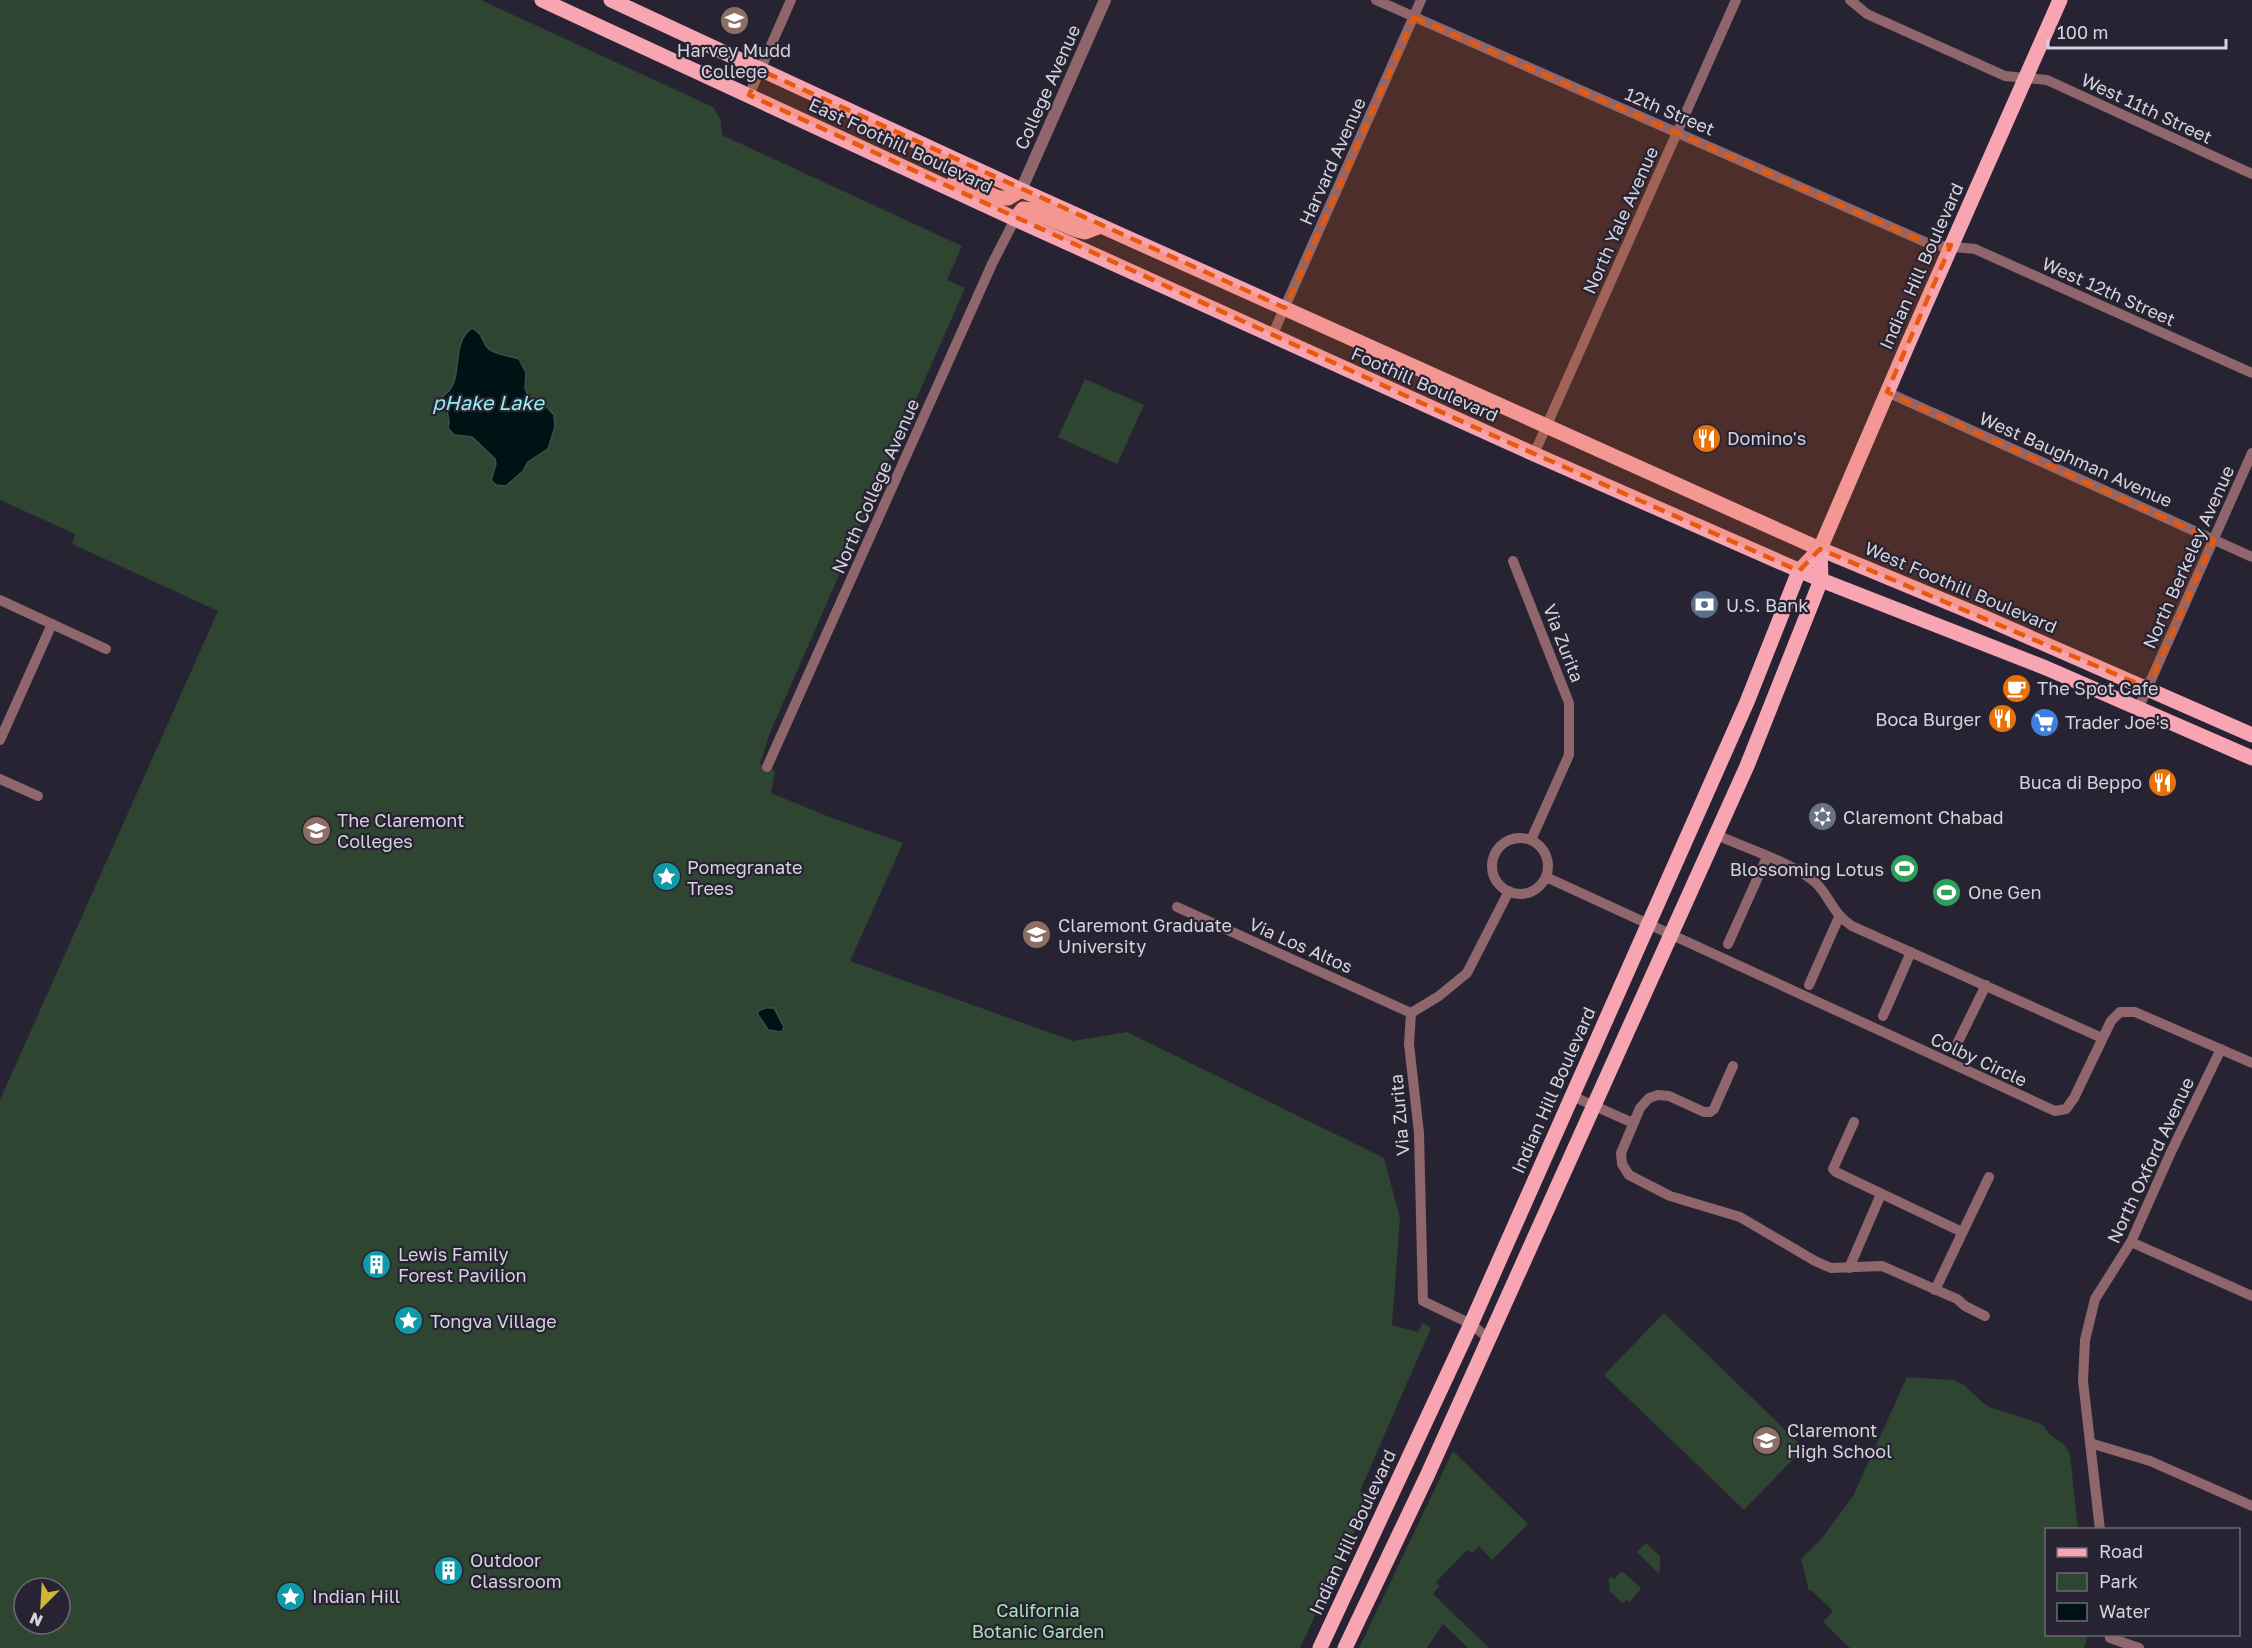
<svg xmlns="http://www.w3.org/2000/svg" width="2252" height="1648" font-family="'Golos Text',sans-serif">
<rect width="100%" height="100%" fill="#272332"/>
<g fill="#2e4532" fill-rule="evenodd">
<path d="M 0,0 L 481,0 L 713,107 L 721,121 L 722,135 L 962,246 L 947,280 L 965,288 L 769,735 L 760,764 L 775,771 L 771,793 L 827,816 L 903,843 L 850,961 L 1073,1041 L 1127,1032 L 1384,1158 L 1400,1218 L 1392,1325 L 1418,1332 L 1423,1323 L 1431,1328 L 1360,1491 L 1371,1496 L 1300,1648 L 0,1648 L 0,1100 L 218,611 L 72,544 L 75,534 L 0,500 ZM 24,1588 L 60,1588 L 60,1624 L 24,1624 Z"/>
<polygon points="1085,379 1144,405 1117,464 1058,437"/>
<polygon points="1664,1313 1804,1448 1744,1510 1604,1375"/>
<polygon points="1907,1377 1953,1380 1964,1385 1983,1403 1992,1408 2036,1422 2044,1426 2049,1434 2065,1445 2070,1455 2078,1529 2046,1530 2046,1634 2088,1635 2084,1648 1850,1648 1823,1622 1833,1611 1811,1590 1809,1591 1801,1559 1822,1538 1853,1496"/>
<polygon points="1453,1451 1528,1524 1492,1560 1479,1546 1472,1553 1467,1550 1436,1582 1440,1586 1433,1594 1489,1648 1468,1648 1443,1624 1427,1648 1359,1648"/>
<polygon points="1646,1543 1660,1556 1660,1570 1658,1573 1637,1552"/>
<polygon points="1622,1571 1641,1588 1630,1602 1626,1600 1622,1603 1609,1590 1610,1585 1608,1581 1611,1576 1614,1579"/>
</g>
<g fill="#001314" stroke="#404d50" stroke-width="1.5">
<path d="M 472,328 C 482,333 481,338 487,347 C 492,354 510,356 519,359 L 526,373 L 525,388 L 529,398 L 544,404 L 554,415 L 555,427 L 548,449 L 528,462 L 523,471 L 506,486 L 496,485 L 491,480 L 496,464 L 495,459 L 472,437 L 454,435 L 448,428 L 449,422 L 447,410 L 440,407 L 440,398 C 468,384 447,346 472,328 Z"/>
<polygon points="766,1008 774,1008 784,1027 782,1032 768,1030 757,1013 760,1010"/>
</g>
<g fill="none" stroke-linecap="round" stroke-linejoin="round">
<g stroke="#8e666c" stroke-width="10">
<polyline points="1376,0 1932,245 1975,249 2252,373"/>
<polyline points="1850,0 1867,14 2005,76 2047,80 2252,174"/>
<polyline points="749,95 791,0"/>
<polyline points="1272,336 1421,0"/>
<polyline points="1887,392 2252,557"/>
<polyline points="1534,454 1736,0"/>
<polyline points="1513,561 1569,703 1569,755 1531,840"/>
<polyline points="0,600 106,649"/>
<polyline points="2139,707 2252,453"/>
<polyline points="0,740 52,624"/>
<polyline points="767,767 992,264 1015,219"/>
<polyline points="0,779 38,796"/>
<path d="M 1715,834 C 1744,848 1792,862 1816,883 C 1830,897 1832,913 1852,926 L 2102,1038"/>
<circle cx="1520" cy="866" r="28"/>
<polyline points="1546,877 2055,1111 2066,1109 2074,1098 2111,1021 2120,1012 2135,1012 2252,1063"/>
<polyline points="1177,907 1411,1013"/>
<polyline points="1728,944 1767,857"/>
<polyline points="1809,985 1839,917"/>
<polyline points="1883,1016 1911,952"/>
<polyline points="1955,1048 1986,985"/>
<polyline points="1733,1066 1714,1109 1710,1112 1704,1112 1669,1096 1658,1095 1649,1098 1640,1108 1621,1153 1622,1164 1629,1175 1670,1196 1740,1217 1815,1261 1831,1268 1882,1266 1957,1299 1965,1306 1985,1316"/>
<polyline points="1572,1096 1633,1123"/>
<polyline points="1854,1122 1833,1169 1836,1172 1962,1232"/>
<polyline points="2131,1242 2252,1296"/>
<polyline points="1849,1268 1881,1194"/>
<polyline points="1935,1290 1989,1177"/>
<polyline points="1488,1338 1471,1324 1423,1301 1419,1133 1409,1044 1411,1013 1439,996 1467,973 1509,891"/>
<polyline points="2090,1443 2150,1461 2252,1506"/>
<polyline points="2100,1530 2083,1381 2085,1340 2095,1299 2131,1242 2171,1152 2221,1049"/>
<polyline points="2110,1638 2139,1648"/>
</g>
<polyline stroke="#8e666c" stroke-width="12" points="1021,190 1105,0"/>
<g stroke="#f8a5b3" stroke-width="15">
<polyline points="542,0 1015,219 1534,454 1821,580 2046,668 2252,758"/>
<polyline points="611,0 1021,190 1820,549 1981,616 2252,735"/>
<polyline points="955,180 999,198 1008,198 1021,190"/>
<polyline points="1015,219 1023,209 1030,210 1077,230 1085,232 1101,226"/>
<polyline points="1320,1648 1471,1324 1680,853 1747,702 1799,571 1820,549 1908,344 2060,0"/>
<polyline points="1345,1648 1427,1476 1747,766 1821,580 1820,549"/>
</g>
</g>
<path fill="#e8590c" fill-opacity="0.2" stroke="#e8590c" stroke-width="4.5" stroke-dasharray="12 8" stroke-linejoin="round" d="M 1414,17 L 1932,245 L 1951,245 L 1887,392 L 2214,540 L 2148,688 L 1820,549 L 1799,571 L 1474,427 L 749,95 L 760,70 L 1285,308 Z"/>
<defs>
<symbol id="university-disc" viewBox="-11 -11 22 22"><circle r="9.5" fill="#8d6e63" stroke="#272332"/><path d="M0-5L7-2L0 1L-7-2ZM-4 1L0 2.5L4 1V4Q0 6-4 4Z" fill="#fff"/></symbol>
<symbol id="restaurant-disc" viewBox="-11 -11 22 22"><circle r="9.5" fill="#e8710a" stroke="#272332"/><path d="M-5-6h1v4h1v-4h1v4h1v-4h1v5L-1.5 .5V6h-2V.5L-5-1ZM5-6V6H3V1.5H1.5Q1.5-4 5-6Z" fill="#fff"/></symbol>
<symbol id="bank-disc" viewBox="-11 -11 22 22"><circle r="9.5" fill="#5c6f8a" stroke="#272332"/><path d="M-6-4H6V4H-6ZM0-2.3a2.3 2.3 0 1 0 0 4.6a2.3 2.3 0 1 0 0-4.6Z" fill="#fff"/></symbol>
<symbol id="cafe-disc" viewBox="-11 -11 22 22"><circle r="9.5" fill="#e8710a" stroke="#272332"/><path d="M-5.5-4.5H6V0H3Q3 3.5 0 3.5H-2.5Q-5.5 3.5-5.5 0ZM3-3.2v2h1.7v-2ZM-6 4.5H4V6H-6Z" fill="#fff"/></symbol>
<symbol id="supermarket-disc" viewBox="-11 -11 22 22"><circle r="9.5" fill="#3f7fe0" stroke="#272332"/><path d="M-6-5.5h2.5l.6 2H6L4.5 2H-2.5L-4.4-4H-6ZM-1.5 3.2a1.3 1.3 0 1 0 .1 0ZM3 3.2a1.3 1.3 0 1 0 .1 0Z" fill="#fff"/></symbol>
<symbol id="synagogue-disc" viewBox="-11 -11 22 22"><circle r="9.5" fill="#6b7280" stroke="#272332"/><path d="M0-6.5L5.6 3.2H-5.6ZM0 6.5L5.6-3.2H-5.6Z" fill="#fff"/></symbol>
<symbol id="stadium-disc" viewBox="-11 -11 22 22"><circle r="9.5" fill="#2e9e5b" stroke="#272332"/><path d="M0-5a6.5 5 0 1 0 0 10a6.5 5 0 1 0 0-10ZM-3.5-1.8h7v3.6h-7Z" fill="#fff"/></symbol>
<symbol id="sight-disc" viewBox="-11 -11 22 22"><circle r="9.5" fill="#0f9aa8" stroke="#272332"/><path d="M0-6L1.8-2.2L6-1.7L2.9 1.2L3.7 5.4L0 3.3L-3.7 5.4L-2.9 1.2L-6-1.7L-1.8-2.2Z" fill="#fff"/></symbol>
<symbol id="building-disc" viewBox="-11 -11 22 22"><circle r="9.5" fill="#0f9aa8" stroke="#272332"/><path d="M-4-6H4V6H1V3H-1V6H-4ZM-2.5-4.3h1.7v1.8h-1.7ZM.8-4.3h1.7v1.8H.8ZM-2.5-1h1.7V.8h-1.7ZM.8-1h1.7V.8H.8Z" fill="#fff"/></symbol>
<symbol id="school-disc" viewBox="-11 -11 22 22"><circle r="9.5" fill="#8d6e63" stroke="#272332"/><path d="M0-5L7-2L0 1L-7-2ZM-4 1L0 2.5L4 1V4Q0 6-4 4Z" fill="#fff"/></symbol>
</defs>
<g fill-rule="evenodd">
<use href="#university-disc" x="718" y="4" width="33" height="33"/>
<use href="#restaurant-disc" x="1690" y="422" width="33" height="33"/>
<use href="#bank-disc" x="1688" y="588" width="33" height="33"/>
<use href="#cafe-disc" x="2000" y="672" width="33" height="33"/>
<use href="#restaurant-disc" x="1986" y="702" width="33" height="33"/>
<use href="#supermarket-disc" x="2028" y="706" width="33" height="33"/>
<use href="#restaurant-disc" x="2146" y="766" width="33" height="33"/>
<use href="#synagogue-disc" x="1806" y="800" width="33" height="33"/>
<use href="#university-disc" x="300" y="814" width="33" height="33"/>
<use href="#stadium-disc" x="1888" y="852" width="33" height="33"/>
<use href="#sight-disc" x="650" y="860" width="33" height="33"/>
<use href="#stadium-disc" x="1930" y="876" width="33" height="33"/>
<use href="#university-disc" x="1020" y="918" width="33" height="33"/>
<use href="#building-disc" x="360" y="1248" width="33" height="33"/>
<use href="#sight-disc" x="392" y="1304" width="33" height="33"/>
<use href="#school-disc" x="1750" y="1424" width="33" height="33"/>
<use href="#building-disc" x="432" y="1554" width="33" height="33"/>
<use href="#sight-disc" x="274" y="1580" width="33" height="33"/>
</g>
<g text-anchor="middle" dominant-baseline="central" stroke-width="4.5" stroke-linejoin="round" paint-order="stroke">
<g font-size="18" fill="#d5d3dd" stroke="#272332" text-anchor="start">
<text x="734" y="50" text-anchor="middle">Harvey Mudd<tspan x="734" dy="21">College</tspan></text>
<text x="1727" y="438">Domino's</text>
<text x="1726" y="605">U.S. Bank</text>
<text x="2037" y="688">The Spot Cafe</text>
<text x="1981" y="719" text-anchor="end">Boca Burger</text>
<text x="2065" y="722">Trader Joe's</text>
<text x="2142" y="782" text-anchor="end">Buca di Beppo</text>
<text x="1843" y="817">Claremont Chabad</text>
<text x="337" y="820">The Claremont<tspan x="337" dy="21">Colleges</tspan></text>
<text x="687" y="867">Pomegranate<tspan x="687" dy="21">Trees</tspan></text>
<text x="1884" y="869" text-anchor="end">Blossoming Lotus</text>
<text x="1968" y="892">One Gen</text>
<text x="1058" y="925">Claremont Graduate<tspan x="1058" dy="21">University</tspan></text>
<text x="398" y="1254">Lewis Family<tspan x="398" dy="21">Forest Pavilion</tspan></text>
<text x="430" y="1321">Tongva Village</text>
<text x="1787" y="1430">Claremont<tspan x="1787" dy="21">High School</tspan></text>
<text x="470" y="1560">Outdoor<tspan x="470" dy="21">Classroom</tspan></text>
<text x="312" y="1596">Indian Hill</text>
</g>
<g font-size="18" fill="#d5d3dd" stroke="#272332">
<text transform="translate(1047 87) rotate(-66)">College Avenue</text>
<text transform="translate(2147 108) rotate(25)">West 11th Street</text>
<text transform="translate(1670 111) rotate(23)">12th Street</text>
<text transform="translate(901 145) rotate(25)">East Foothill Boulevard</text>
<text transform="translate(1332 161) rotate(-66)">Harvard Avenue</text>
<text transform="translate(1620 220) rotate(-66)">North Yale Avenue</text>
<text transform="translate(1921 266) rotate(-66)">Indian Hill Boulevard</text>
<text transform="translate(2109 291) rotate(24)">West 12th Street</text>
<text transform="translate(1425 384) rotate(24)">Foothill Boulevard</text>
<text transform="translate(2076 459) rotate(24)">West Baughman Avenue</text>
<text transform="translate(875 486) rotate(-66)">North College Avenue</text>
<text transform="translate(2188 557) rotate(-66)">North Berkeley Avenue</text>
<text transform="translate(1961 587) rotate(23)">West Foothill Boulevard</text>
<text transform="translate(1564 643) rotate(69)">Via Zurita</text>
<text transform="translate(1301 945) rotate(24)">Via Los Altos</text>
<text transform="translate(1979 1059) rotate(25)">Colby Circle</text>
<text transform="translate(1553 1090) rotate(-66)">Indian Hill Boulevard</text>
<text transform="translate(1399 1115) rotate(-95)">Via Zurita</text>
<text transform="translate(2150 1160) rotate(-65)">North Oxford Avenue</text>
<text transform="translate(1352 1532) rotate(-65)">Indian Hill Boulevard</text>
</g>
<g font-size="18" fill="#aae2b4" stroke="#272332">
<text x="1038" y="1610">California<tspan x="1038" dy="21">Botanic Garden</tspan></text>
</g>
<g font-size="20" font-style="italic" fill="#96eff2" stroke="#272332">
<text x="488" y="402">pHake Lake</text>
</g>
</g>
<rect x="2045" y="1528" width="195" height="108" fill="#272332" stroke="#6d6976" stroke-width="1.5"/>
<rect x="2057" y="1548" width="30" height="9" fill="#f8a5b3" stroke="#6d6976" stroke-width="1.5"/>
<text x="2099" y="1558" font-size="18" fill="#d5d3dd">Road</text>
<rect x="2057" y="1573" width="30" height="18" fill="#2e4532" stroke="#6d6976" stroke-width="1.5"/>
<text x="2099" y="1588" font-size="18" fill="#d5d3dd">Park</text>
<rect x="2057" y="1603" width="30" height="18" fill="#001314" stroke="#6d6976" stroke-width="1.5"/>
<text x="2099" y="1618" font-size="18" fill="#d5d3dd">Water</text>
<g transform="translate(42 1606) rotate(204)"><circle r="28" fill="#272332" stroke="#6d6976" stroke-width="1.5"/>
<path d="M0-4.5L10 22L0 15L-10 22Z" fill="#d2b736"/>
<text y="-9" font-size="16" font-weight="bold" text-anchor="middle" fill="#d5d3dd">N</text>
</g>
<path d="M2048 39v9h178v-9" fill="none" stroke="#d5d3dd" stroke-width="3"/>
<text x="2057" y="39" font-size="18" fill="#d5d3dd" stroke="#272332" stroke-width="4.5" paint-order="stroke">100 m</text>
</svg>
